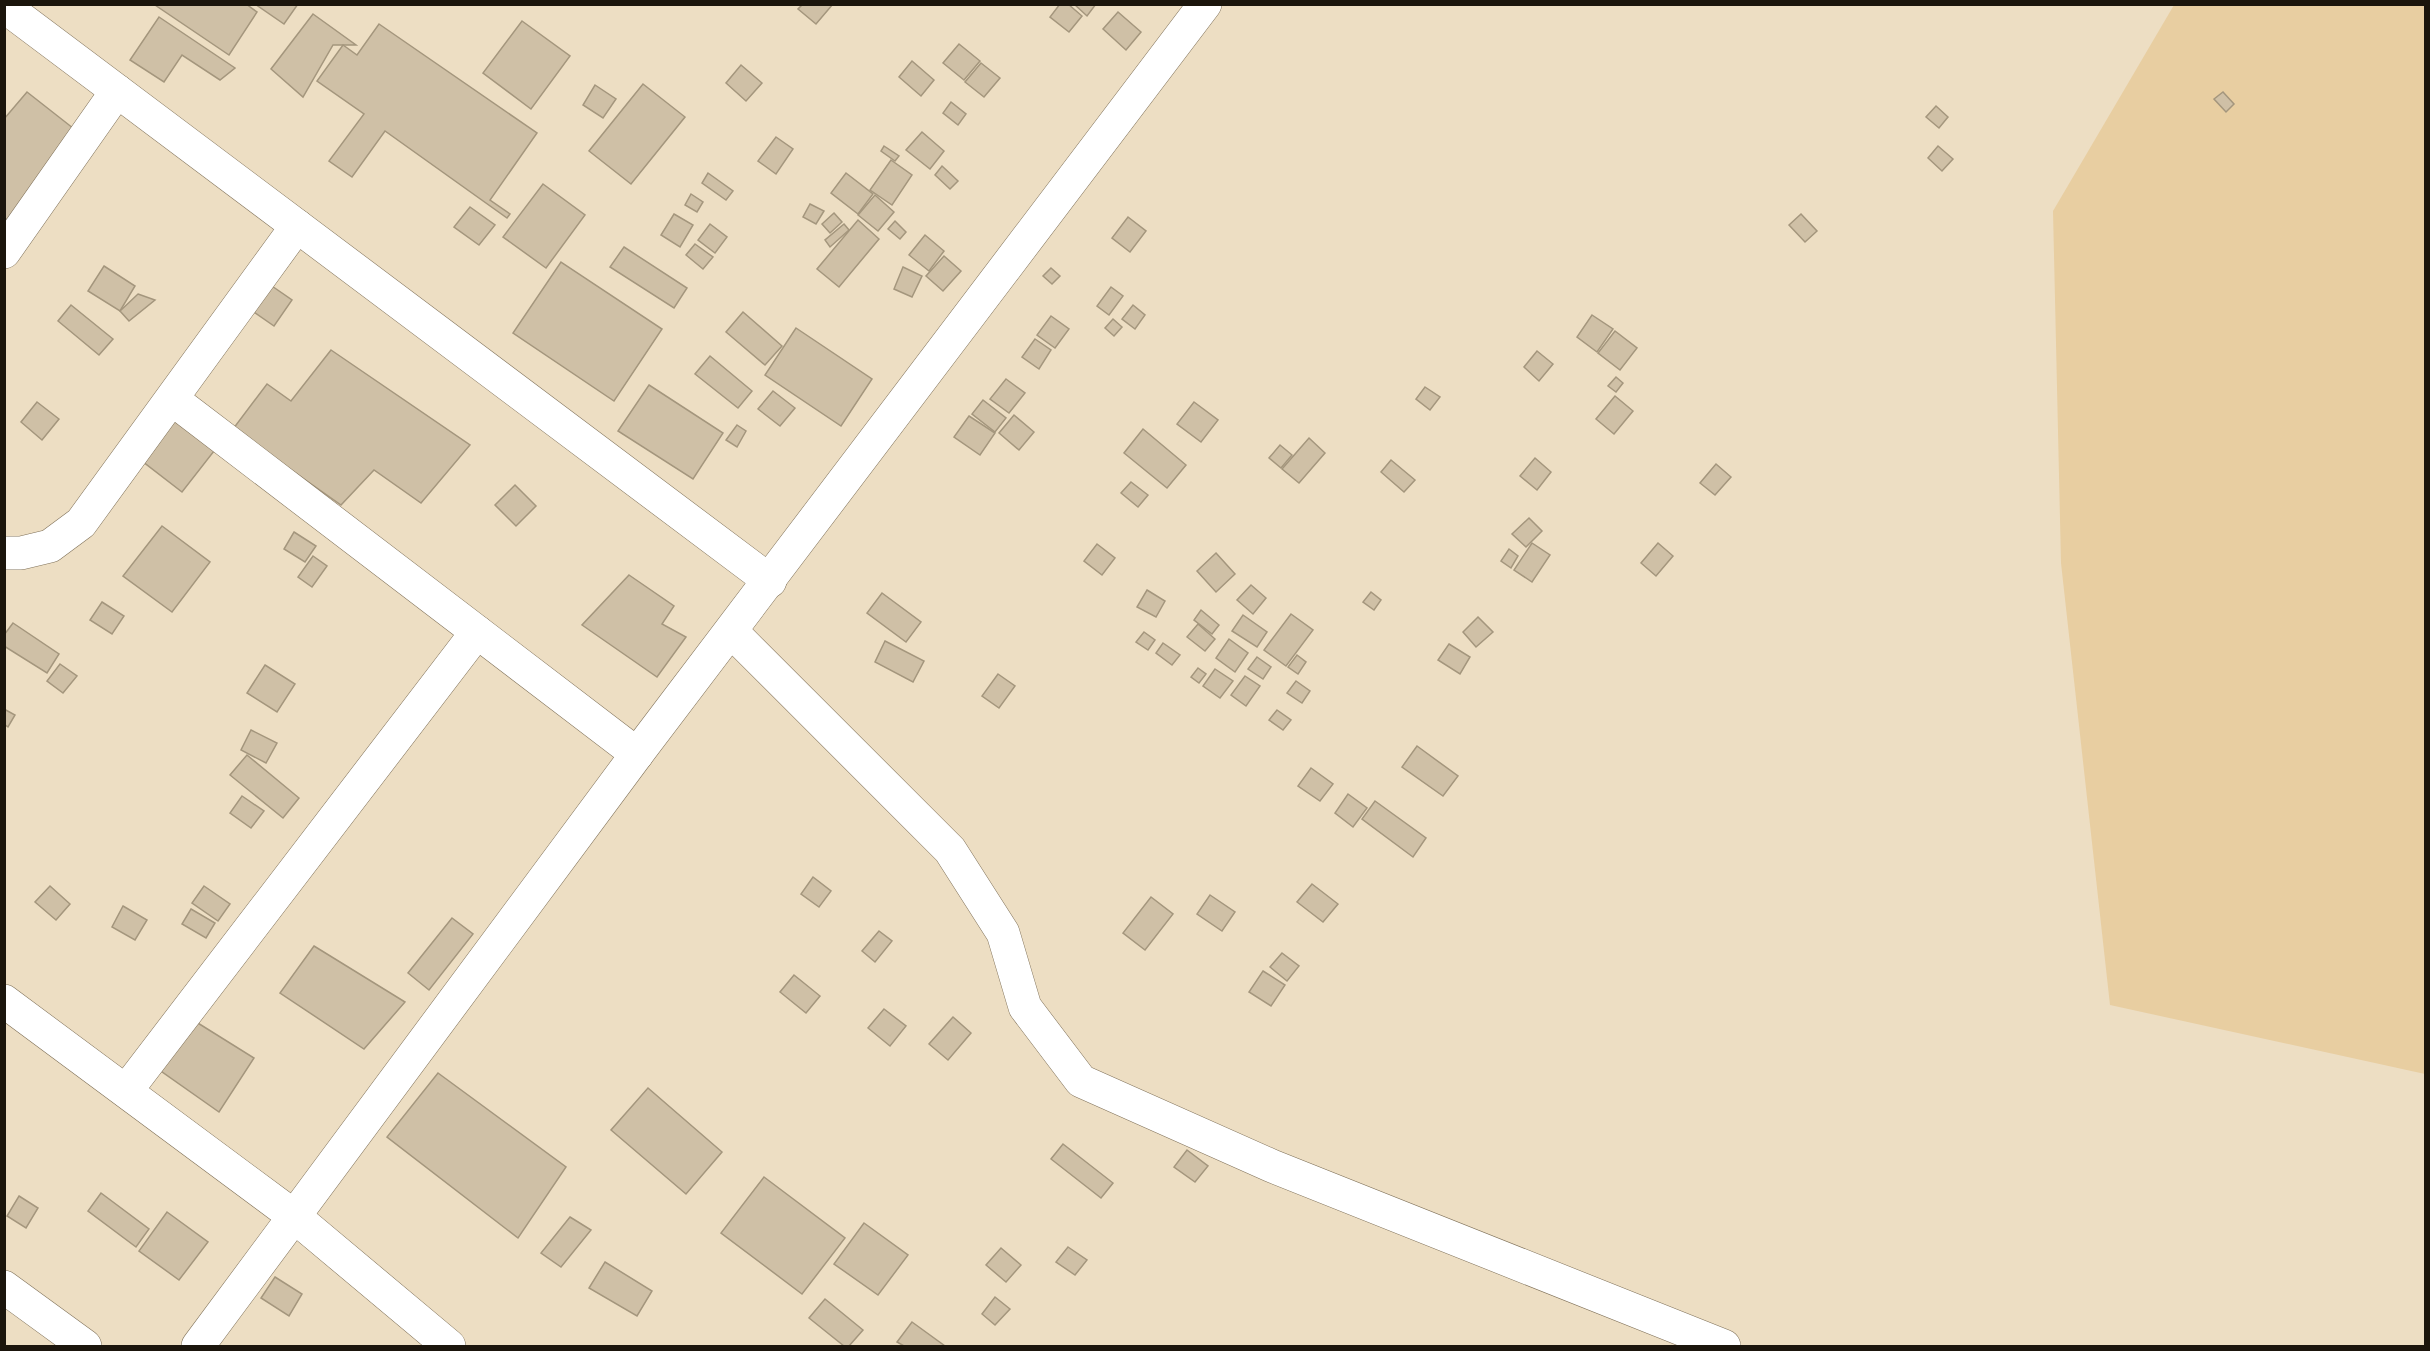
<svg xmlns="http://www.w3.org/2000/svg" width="2430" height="1351" font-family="'Sofia Sans Condensed',sans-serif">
<rect width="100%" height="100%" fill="#eddec3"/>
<polygon fill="#e8cea1" points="2174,5 2425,5 2425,1074 2110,1005 2061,563 2053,211"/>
<g fill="#cfc0a6" stroke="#a4967d" stroke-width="1.5">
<polygon points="246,4 257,12 229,55 155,5"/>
<polygon points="255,4 298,4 284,24"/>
<polygon points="803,4 833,4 816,24 798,9"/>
<polygon points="1060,4 1068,4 1082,16 1069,32 1050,17"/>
<polygon points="1074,4 1096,4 1087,16"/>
<polygon points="1118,12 1141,32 1126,50 1103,29"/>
<polygon points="313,14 356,45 333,45 303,97 271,69"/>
<polygon points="159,17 235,68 220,80 182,55 164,82 130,60"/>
<polygon points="522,21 570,56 531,109 483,73"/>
<polygon points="379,24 537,133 490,200 510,214 507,218 385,131 352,177 329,161 364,114 317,81 343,45 357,55"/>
<polygon points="959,44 980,61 964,80 943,63"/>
<polygon points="912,61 934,80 921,96 899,77"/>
<polygon points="981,63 1000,78 984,97 965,82"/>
<polygon points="741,65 762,83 746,101 726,83"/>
<polygon points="643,84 685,117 631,184 589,151"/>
<polygon points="595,85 616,99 603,118 583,105"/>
<polygon points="27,92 78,132 8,220 4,218 4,119"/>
<polygon points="2223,92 2234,104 2226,112 2214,99"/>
<polygon points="951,102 966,114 958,125 943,113"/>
<polygon points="1936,106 1948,117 1939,128 1926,117"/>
<polygon points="922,132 944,151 930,169 906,150"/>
<polygon points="776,137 793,149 776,174 758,161"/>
<polygon points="884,146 899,156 895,161 881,151"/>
<polygon points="1938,146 1953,159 1942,171 1928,158"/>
<polygon points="891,160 912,175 892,205 870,190"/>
<polygon points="942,166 958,181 950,189 935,175"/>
<polygon points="708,173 733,191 726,200 702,183"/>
<polygon points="846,173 873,194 858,214 831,193"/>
<polygon points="543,184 585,215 546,268 503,237"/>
<polygon points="691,194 703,202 697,212 685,205"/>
<polygon points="875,195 894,212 878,231 858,215"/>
<polygon points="810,204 824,211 816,224 803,217"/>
<polygon points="470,207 495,225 479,245 454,227"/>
<polygon points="834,213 842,222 830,233 822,224"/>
<polygon points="674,214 693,225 680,247 661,235"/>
<polygon points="1801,214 1817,231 1805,242 1789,225"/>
<polygon points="1128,217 1146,231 1130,252 1112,238"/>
<polygon points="858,220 879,239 839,287 817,269"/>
<polygon points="895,221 906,232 900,239 888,229"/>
<polygon points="710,224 727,237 715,253 698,240"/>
<polygon points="844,224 849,230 830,247 825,240"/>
<polygon points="925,235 944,251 929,271 909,255"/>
<polygon points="695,244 713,257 703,269 686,255"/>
<polygon points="624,247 687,288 674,308 610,267"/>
<polygon points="944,256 961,271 943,291 926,276"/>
<polygon points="561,262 662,329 614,401 513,333"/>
<polygon points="104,266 135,286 120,311 88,291"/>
<polygon points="903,267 922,276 912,297 894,289"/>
<polygon points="1051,268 1060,276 1052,284 1043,276"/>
<polygon points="269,284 292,300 274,326 251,310"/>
<polygon points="1111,287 1123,296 1109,315 1097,306"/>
<polygon points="138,294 155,300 129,321 120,311"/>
<polygon points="71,305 113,339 99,355 58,321"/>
<polygon points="1133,305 1145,315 1135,329 1122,319"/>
<polygon points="743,312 782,346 765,365 726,332"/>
<polygon points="1592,315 1613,329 1597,352 1577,337"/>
<polygon points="1051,316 1069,329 1055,348 1037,335"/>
<polygon points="1113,319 1122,327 1114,336 1105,328"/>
<polygon points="796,328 872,379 841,426 765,375"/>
<polygon points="1615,331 1637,348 1620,370 1598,353"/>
<polygon points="1035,339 1051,350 1039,369 1022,357"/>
<polygon points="331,350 470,445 421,503 374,470 341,505 233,429 267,384 291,401"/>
<polygon points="1537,351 1553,364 1539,381 1524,367"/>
<polygon points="710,356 752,391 738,408 695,374"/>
<polygon points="1616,377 1623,383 1616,392 1608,386"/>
<polygon points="1006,379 1025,393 1009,413 990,399"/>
<polygon points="649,385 723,433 693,479 618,431"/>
<polygon points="1425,387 1440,397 1430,410 1416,399"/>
<polygon points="773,391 795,408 780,426 758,409"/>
<polygon points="1615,396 1633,411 1614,434 1596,419"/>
<polygon points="983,400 1006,418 995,432 972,414"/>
<polygon points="37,402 59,419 42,440 21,422"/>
<polygon points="1194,402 1218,420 1201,442 1177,424"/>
<polygon points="178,415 218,446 182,492 142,461"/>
<polygon points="1014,415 1034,432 1019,450 999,433"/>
<polygon points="969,416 995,433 980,455 954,437"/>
<polygon points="737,425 746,431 737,447 726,440"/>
<polygon points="1143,429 1186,465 1167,488 1124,453"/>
<polygon points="1309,438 1325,453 1299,483 1282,469"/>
<polygon points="1280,445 1292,455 1281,468 1269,458"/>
<polygon points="1535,458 1551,472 1537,490 1520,476"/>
<polygon points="1391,460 1415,480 1404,492 1381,472"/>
<polygon points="1716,464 1731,477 1715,495 1700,483"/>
<polygon points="1131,482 1148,495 1138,507 1121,493"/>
<polygon points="515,485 536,506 516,526 495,505"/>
<polygon points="1529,518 1542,531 1526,547 1512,534"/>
<polygon points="162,526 210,562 172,612 123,576"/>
<polygon points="294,532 316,546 305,562 284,549"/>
<polygon points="1532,543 1550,555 1532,582 1514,570"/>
<polygon points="1658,543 1673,556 1656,576 1641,563"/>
<polygon points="1097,544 1115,558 1102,575 1084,561"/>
<polygon points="1509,549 1518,556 1511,568 1501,561"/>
<polygon points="1216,553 1235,574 1216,592 1197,571"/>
<polygon points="313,556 327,566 312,587 298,577"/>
<polygon points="629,575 674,606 662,624 686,637 657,677 582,625"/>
<polygon points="1251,585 1266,598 1253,614 1237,600"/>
<polygon points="1147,590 1165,601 1156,617 1137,607"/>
<polygon points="1371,592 1381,600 1374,610 1363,602"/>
<polygon points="882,593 921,622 906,642 867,613"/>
<polygon points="102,602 124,616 112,634 90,620"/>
<polygon points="1201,610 1219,625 1212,634 1194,620"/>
<polygon points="1291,614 1313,630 1286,666 1264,650"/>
<polygon points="1243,615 1267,632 1257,647 1232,631"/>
<polygon points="1478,617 1493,632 1476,647 1463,632"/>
<polygon points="13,623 59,654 47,673 4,646 4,635"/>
<polygon points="1198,624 1215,639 1205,651 1187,637"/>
<polygon points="1144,632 1155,640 1148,650 1136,642"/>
<polygon points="1229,639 1248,653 1235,672 1216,658"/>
<polygon points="885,641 924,661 913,682 875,662"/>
<polygon points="1163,643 1180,655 1172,665 1156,653"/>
<polygon points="1449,644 1470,657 1460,674 1438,660"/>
<polygon points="1297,655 1306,662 1298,674 1288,667"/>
<polygon points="1257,657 1271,667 1263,679 1248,669"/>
<polygon points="60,664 77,676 63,693 47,681"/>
<polygon points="265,665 295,684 277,712 247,693"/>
<polygon points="1198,668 1206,674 1199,683 1191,677"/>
<polygon points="1215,669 1233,681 1220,698 1203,686"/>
<polygon points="998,674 1015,686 999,708 982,696"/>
<polygon points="1245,676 1260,686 1246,706 1231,695"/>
<polygon points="1296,681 1310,691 1302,703 1287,693"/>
<polygon points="4,709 15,715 8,727 4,724"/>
<polygon points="1277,710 1291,720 1283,730 1269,720"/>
<polygon points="251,730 277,743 266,763 241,750"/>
<polygon points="1417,746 1458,776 1443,796 1402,767"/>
<polygon points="247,755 299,798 283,818 230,775"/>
<polygon points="1311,768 1333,784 1320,801 1298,786"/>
<polygon points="1348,794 1367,808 1353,827 1335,813"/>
<polygon points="242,796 264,811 251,828 230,813"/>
<polygon points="1375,801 1426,838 1413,857 1362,819"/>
<polygon points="813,877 831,891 819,907 801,894"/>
<polygon points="1312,884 1338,904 1323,922 1297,902"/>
<polygon points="50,886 70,904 56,920 35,902"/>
<polygon points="204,886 230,904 218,921 192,903"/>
<polygon points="1210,895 1235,912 1222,931 1197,914"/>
<polygon points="1151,897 1173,914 1145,950 1123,933"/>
<polygon points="123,906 147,920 135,940 112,927"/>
<polygon points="191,909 215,923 206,938 182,924"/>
<polygon points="452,918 473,934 429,990 408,973"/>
<polygon points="879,931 892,941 875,962 862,951"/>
<polygon points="314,946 405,1002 364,1049 280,993"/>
<polygon points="1282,953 1299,966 1287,981 1270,967"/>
<polygon points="1263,971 1285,985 1271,1006 1249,992"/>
<polygon points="794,975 820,996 806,1013 780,992"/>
<polygon points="884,1009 906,1026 890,1046 868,1028"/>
<polygon points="953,1017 971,1033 948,1060 929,1044"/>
<polygon points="193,1020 254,1058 219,1112 158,1069"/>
<polygon points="438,1073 566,1167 518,1238 387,1137"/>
<polygon points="648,1088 722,1152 686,1194 611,1130"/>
<polygon points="1063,1144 1113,1183 1101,1198 1051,1159"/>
<polygon points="1187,1150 1208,1166 1195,1182 1174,1167"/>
<polygon points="764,1177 845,1238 802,1294 721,1233"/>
<polygon points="101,1193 149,1229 136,1247 88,1211"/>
<polygon points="19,1196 38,1208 26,1228 7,1216"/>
<polygon points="167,1212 208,1242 179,1280 139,1251"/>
<polygon points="570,1217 591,1230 561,1267 541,1253"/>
<polygon points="864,1223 908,1255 878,1295 834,1264"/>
<polygon points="1068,1247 1087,1260 1075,1275 1056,1262"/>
<polygon points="1001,1248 1021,1265 1006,1282 986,1265"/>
<polygon points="605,1262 652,1291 637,1316 589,1288"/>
<polygon points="275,1277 302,1294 289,1316 261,1298"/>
<polygon points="995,1297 1010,1309 995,1325 982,1314"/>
<polygon points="825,1299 863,1330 849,1346 844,1346 809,1318"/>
<polygon points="912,1322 945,1346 904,1346 897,1342"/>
</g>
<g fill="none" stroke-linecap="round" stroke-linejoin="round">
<defs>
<g id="street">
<polyline points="4,6 770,581"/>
<polyline points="4,252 117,91"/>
<polyline points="172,399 637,754"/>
<polyline points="4,553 21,553 50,546 81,523 297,226"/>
<polyline points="732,632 950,850 1003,933 1025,1007 1081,1081 1272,1166 1724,1346"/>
<polyline points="4,1001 295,1217 449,1346"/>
<polyline points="126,1091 477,632"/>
<polyline points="4,1287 85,1346"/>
</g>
<polyline id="secondary" points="198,1346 637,754 1205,4"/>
</defs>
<use href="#street" stroke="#80725a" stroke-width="34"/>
<use href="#secondary" stroke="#80725a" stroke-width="34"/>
<use href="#street" stroke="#fff" stroke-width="33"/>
<use href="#secondary" stroke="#fff" stroke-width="33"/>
</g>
<rect width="2430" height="1351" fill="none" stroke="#1b150c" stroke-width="12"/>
</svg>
